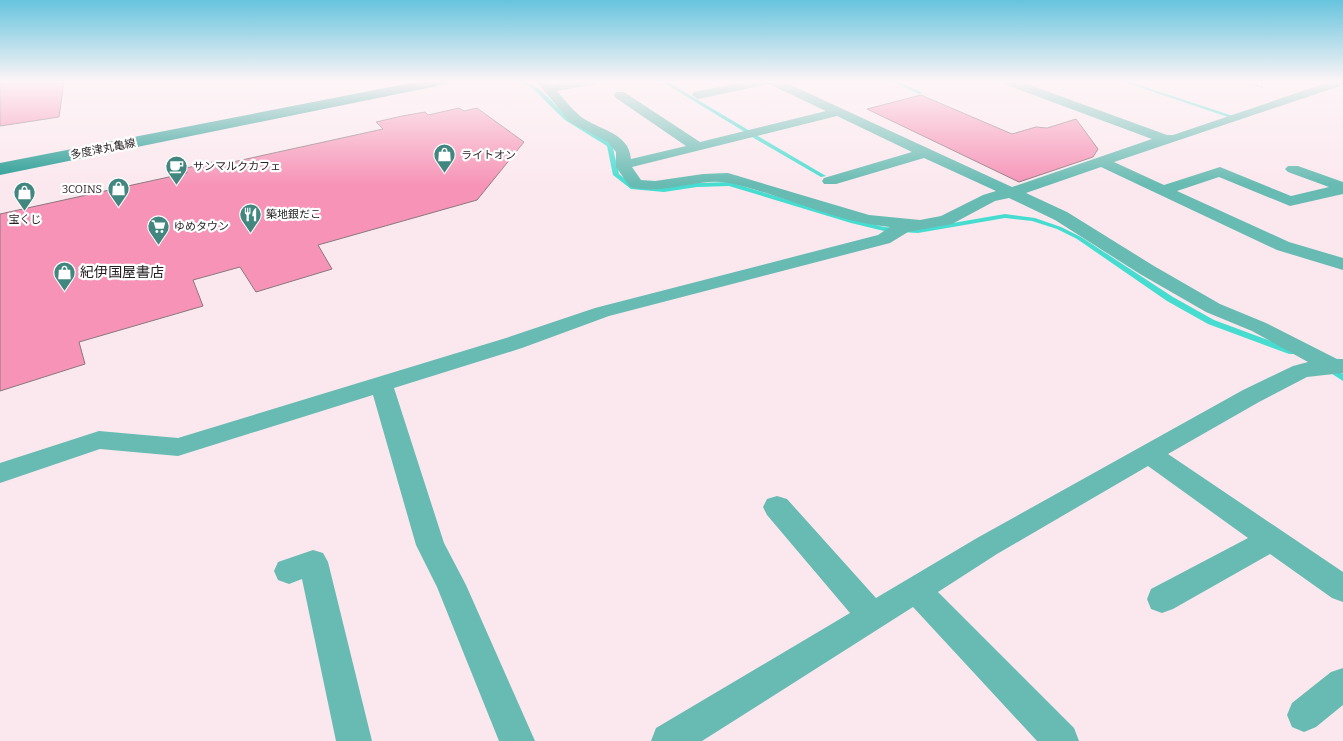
<svg xmlns="http://www.w3.org/2000/svg" width="1343" height="741" font-family="Bitter,'Noto Sans JP',serif">
<rect width="100%" height="100%" fill="#fbe8ee"/>
<g fill="none" stroke-linecap="round" stroke-linejoin="round">
<g fill="#46ddd0" fill-rule="evenodd">
<path d="M 517,81 C 540,81 552,105 569,118 C 582,128 598,135 612,144 L 619,174 L 633,185 L 664,188 L 697,183 L 729,182 L 855,220 L 884,227 L 918,229 L 1005,214 L 1035,218 L 1061,227 L 1081,237 L 1173,297 L 1214,320 L 1295,350 L 1296,352 L 1295,354 L 1289,354 L 1208,324 L 1167,301 L 1077,239 L 1057,229 L 1032,221 L 1005,218 L 918,233 L 884,231 L 851,223 L 729,186 L 697,187 L 664,192 L 631,189 L 613,175 L 607,146 L 565,120 L 531,87 Z"/>
<polygon points="661,81 666,81 750,131 745,132"/>
<polygon points="891,81 896,81 923,93 919,94"/>
<polygon points="1121,81 1127,81 1236,117 1231,118"/>
<polygon points="752,135 756,135 826,176 821,177 752,137"/>
<polygon points="1329,365 1343,374 1343,381 1326,370 1325,368"/>
</g>
</g>
<g fill="#f693b6" stroke="#89787d">
<polygon points="0,81 64,81 59,117 0,126"/>
<polygon points="921,95 1012,134 1036,127 1047,128 1076,119 1098,149 1093,157 1019,182 867,109"/>
<polygon points="459,108 464,111 477,108 524,142 477,200 318,245 332,269 256,292 240,267 193,280 203,306 79,342 85,364 0,391 0,214 187,173 186,168 217,161 219,165 383,129 376,122 402,116 425,112 428,115"/>
</g>
<g fill="none" stroke-linecap="round" stroke-linejoin="round">
<polyline stroke="#a7999e" stroke-width="2" stroke-dasharray="3 1" stroke-linecap="butt" points="1241,81 1264,88"/>
<g fill="#67bbb2" fill-rule="evenodd">
<path d="M 536,81 L 548,81 L 552,85 L 573,81 L 597,81 L 595,84 L 557,91 C 564,99 571,108 579,115 C 596,130 629,131 631,159 L 686,146 L 616,98 L 614,95 L 616,92 L 624,92 L 700,142 L 826,111 L 769,84 L 698,99 L 692,95 L 694,92 L 749,81 L 782,81 L 1012,187 L 1152,139 L 1004,84 L 1002,81 L 1019,81 L 1167,135 L 1173,135 L 1332,81 L 1343,81 L 1343,85 L 1114,162 L 1164,185 L 1220,167 L 1291,196 L 1329,187 L 1288,172 L 1285,169 L 1288,166 L 1298,166 L 1343,182 L 1343,194 L 1290,206 L 1219,177 L 1177,191 L 1289,242 L 1343,258 L 1343,270 L 1277,250 L 1101,167 L 1026,193 L 1067,212 L 1154,266 L 1220,304 L 1266,323 L 1337,359 L 1343,359 L 1343,373 L 1307,377 L 1259,402 L 1168,454 L 1343,572 L 1343,602 L 1332,598 L 1270,554 L 1173,609 L 1162,613 L 1151,609 L 1147,599 L 1151,589 L 1248,538 L 1148,466 L 997,554 L 938,592 L 1074,728 L 1079,741 L 1037,741 L 913,607 L 702,741 L 651,741 L 656,728 L 850,613 L 767,515 L 763,507 L 767,499 L 777,496 L 787,499 L 876,598 L 977,538 L 1243,390 L 1293,366 L 1308,362 L 1252,331 L 1206,312 L 1140,274 L 1055,220 L 1009,198 L 995,201 L 952,224 L 908,232 L 890,243 L 609,316 L 522,348 L 394,388 L 444,543 L 466,585 L 535,741 L 499,741 L 437,587 L 416,545 L 373,395 L 178,456 L 100,449 L 0,483 L 0,463 L 99,431 L 178,438 L 506,338 L 595,308 L 878,235 L 890,227 C 834,222 784,195 729,183 C 698,177 665,196 630,187 L 616,167 L 616,152 L 608,142 L 570,122 ZM 837,116 L 912,152 L 824,178 L 822,181 L 824,184 L 836,184 L 924,158 L 996,191 L 983,195 L 941,216 L 920,220 L 869,215 L 728,173 L 703,174 L 655,181 L 641,180 L 632,167 Z"/>
<polygon points="313,550 323,553 328,562 372,741 336,741 302,579 289,584 278,580 274,571 278,562"/>
<polygon points="1343,668 1343,705 1316,727 1304,732 1292,727 1287,715 1292,703 1331,672"/>
</g>
<polygon fill="#259c93" fill-rule="evenodd" points="421,81 449,81 447,84 442,85 0,175 0,163"/>
</g>
<linearGradient id="sky" x2="0" y2="1"><stop stop-color="#67c4de"/><stop offset="0.44" stop-color="#fdf5f7"/><stop offset="1" stop-color="#fdf5f7" stop-opacity="0"/></linearGradient>
<rect width="1343" height="185" fill="url(#sky)"/>
<defs>
<symbol id="shop-pin" viewBox="-11 -11 22 30"><path d="M0 17L-7.5 6A9.5 9.5 0 1 1 7.5 6Z" fill="#418780" stroke="#fff"/><path d="M-5-2.5h2.3a2.7 3.5 0 0 1 5.4 0H5L5.5 6h-11ZM-1.5-2.5h3a1.5 2.3 0 0 0-3 0Z" fill="#fff"/></symbol>
<symbol id="cafe-pin" viewBox="-11 -11 22 30"><path d="M0 17L-7.5 6A9.5 9.5 0 1 1 7.5 6Z" fill="#418780" stroke="#fff"/><path d="M-5.5-4.5H6V0H3Q3 3.5 0 3.5H-2.5Q-5.5 3.5-5.5 0ZM3-3.2v2h1.7v-2ZM-6 4.5H4V6H-6Z" fill="#fff"/></symbol>
<symbol id="restaurant-pin" viewBox="-11 -11 22 30"><path d="M0 17L-7.5 6A9.5 9.5 0 1 1 7.5 6Z" fill="#418780" stroke="#fff"/><path d="M-5-6h1v4h1v-4h1v4h1v-4h1v5L-1.5 .5V6h-2V.5L-5-1ZM5-6V6H3V1.5H1.5Q1.5-4 5-6Z" fill="#fff"/></symbol>
<symbol id="supermarket-pin" viewBox="-11 -11 22 30"><path d="M0 17L-7.5 6A9.5 9.5 0 1 1 7.5 6Z" fill="#418780" stroke="#fff"/><path d="M-6-5.5h2.5l.6 2H6L4.5 2H-2.5L-4.4-4H-6ZM-1.5 3.2a1.3 1.3 0 1 0 .1 0ZM3 3.2a1.3 1.3 0 1 0 .1 0Z" fill="#fff"/></symbol>
</defs>
<g fill-rule="evenodd">
<use href="#shop-pin" x="432" y="142" width="25" height="34"/>
<use href="#cafe-pin" x="164" y="154" width="25" height="34"/>
<use href="#shop-pin" x="106" y="176" width="25" height="34"/>
<use href="#shop-pin" x="12" y="180" width="25" height="34"/>
<use href="#restaurant-pin" x="238" y="202" width="25" height="34"/>
<use href="#supermarket-pin" x="146" y="214" width="25" height="34"/>
<use href="#shop-pin" x="52" y="260" width="25" height="34"/>
</g>
<g text-anchor="middle" dominant-baseline="central" stroke-width="4.5" stroke-linejoin="round" paint-order="stroke">
<g font-size="11" fill="#261f21" stroke="#fff">
<text transform="translate(103 149) rotate(-11)">多度津丸亀線</text>
</g>
<g font-size="11" fill="#261f21" stroke="#fff" text-anchor="start">
<text x="461" y="155">ライトオン</text>
<text x="193" y="166">サンマルクカフェ</text>
<text x="102" y="189" text-anchor="end">3COINS</text>
<text x="266" y="214">築地銀だこ</text>
<text x="25" y="219" text-anchor="middle">宝くじ</text>
<text x="174" y="226">ゆめタウン</text>
</g>
<g font-size="14" fill="#261f21" stroke="#fff" text-anchor="start">
<text x="80" y="272">紀伊国屋書店</text>
</g>
</g>
</svg>
